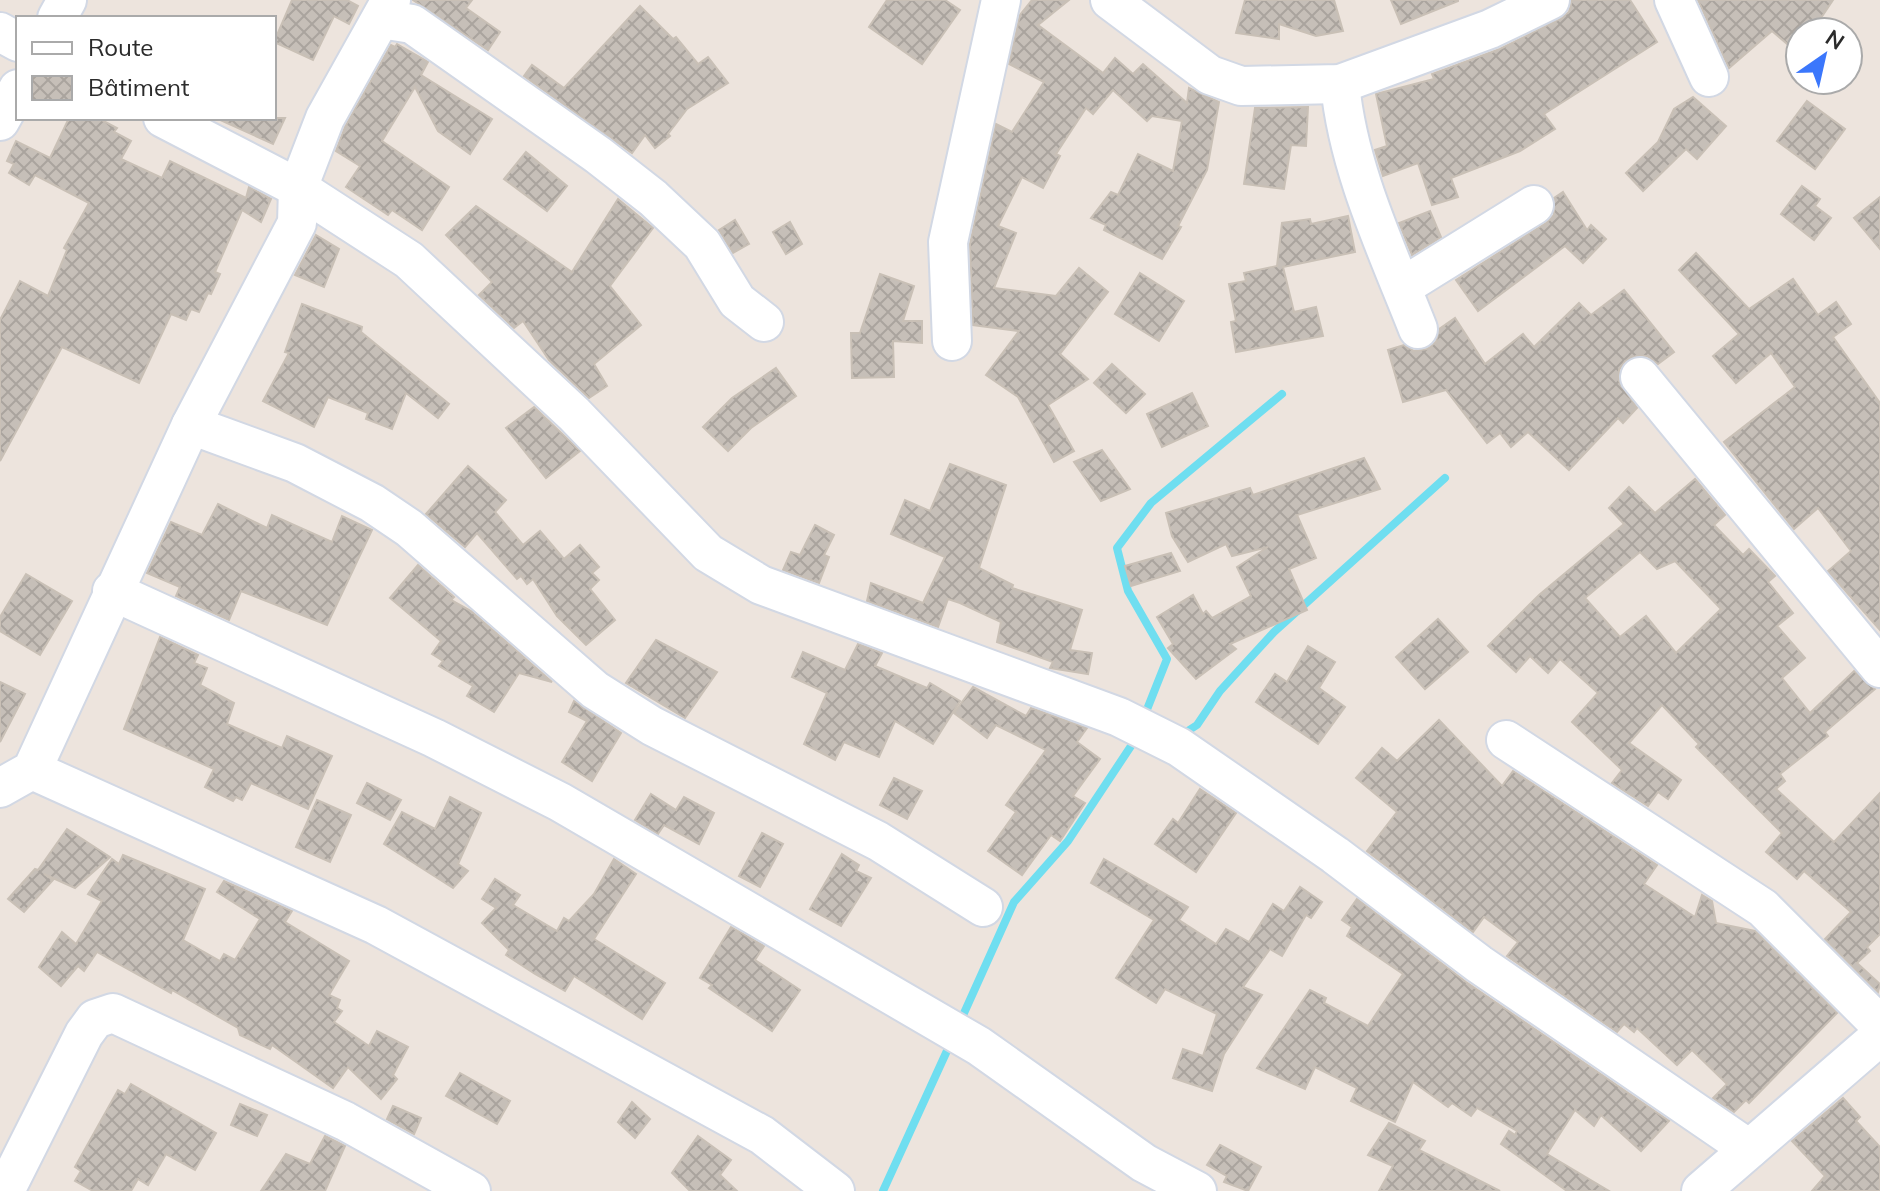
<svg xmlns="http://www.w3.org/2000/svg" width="1880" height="1191" font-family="Mulish,sans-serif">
<defs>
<pattern id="building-cross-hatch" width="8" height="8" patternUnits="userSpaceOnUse" patternTransform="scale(2)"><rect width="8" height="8" fill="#c6bfb8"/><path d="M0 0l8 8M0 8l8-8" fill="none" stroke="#aaa49e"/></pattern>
</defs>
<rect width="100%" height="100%" fill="#ede4dd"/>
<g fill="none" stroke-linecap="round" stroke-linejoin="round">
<g stroke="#6fdef0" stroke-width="8">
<polyline points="1144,717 1167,659 1128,591 1117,548 1151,503 1282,394"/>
<polyline points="1180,736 1197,725 1220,691 1274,632 1445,478"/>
<polyline points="960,1022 1014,902 1068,841 1137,737"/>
<polyline points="883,1191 951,1042"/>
</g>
</g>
<g fill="url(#building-cross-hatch)" stroke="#c9c0b6" stroke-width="2" fill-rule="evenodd">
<polygon points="292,0 347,0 358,6 349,24 334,16 313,60 274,42"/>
<polygon points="413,0 472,0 466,8 500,32 488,50"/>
<polygon points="887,0 945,0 960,10 922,64 869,27"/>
<polygon points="1032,0 1069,0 1038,25 1103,73 1115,58 1133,74 1143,64 1187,103 1189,88 1219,102 1207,170 1178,226 1181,227 1162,259 1104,230 1106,225 1091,218 1111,192 1118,195 1138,154 1173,171 1182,121 1152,116 1147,121 1113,90 1093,114 1086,108 1056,154 1060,156 1043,188 1022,177 998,226 1016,233 994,288 1056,296 1079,268 1108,292 1060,354 1088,379 1048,405 1074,451 1054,462 1018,397 986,375 1019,331 973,325 970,244 996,124 1012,132 1044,82 1009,64 1020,15"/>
<polygon points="1245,0 1334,0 1343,31 1316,36 1279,24 1279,39 1236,33"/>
<polygon points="1391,0 1458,0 1458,1 1401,24"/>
<polygon points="1572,0 1630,0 1657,42 1544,114 1555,129 1520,151 1451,178 1458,197 1432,205 1418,163 1383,176 1375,150 1387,146 1376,94 1434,79 1432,74 1500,49 1560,19 1569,12"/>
<polygon points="1698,0 1833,0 1821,18 1839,32 1800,32 1800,55 1772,31 1729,68"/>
<polygon points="640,6 673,39 676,37 698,64 708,57 728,83 687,109 668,134 670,136 655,148 645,135 632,153 524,76 532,65 564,88"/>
<polygon points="397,44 428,62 421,75 492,119 470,154 438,131 415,87 382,141 449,187 422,230 392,210 388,215 346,187 360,166 336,151 345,127 391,45 395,47"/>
<polygon points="1693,97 1726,126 1697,159 1686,149 1643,191 1626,173 1658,142 1674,109"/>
<polygon points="1807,101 1845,129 1815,169 1777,141"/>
<polygon points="1308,107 1306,146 1291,145 1284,189 1244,184 1255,108"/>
<polygon points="69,118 98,118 117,128 114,132 131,141 121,159 162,178 170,161 246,198 249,187 271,199 261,222 242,210 215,272 220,274 211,294 208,293 199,312 191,309 186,320 171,314 139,383 62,347 0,461 0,320 20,281 48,296 67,250 64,248 89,203 35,175 29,185 9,173 14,164 7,161 16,141 50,158"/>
<polygon points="216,118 285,118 273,144"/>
<polygon points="526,152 567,186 547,211 504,179"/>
<polygon points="1802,186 1820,199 1815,206 1831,218 1814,240 1781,214"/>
<polygon points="1563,192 1587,230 1591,225 1606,239 1583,263 1565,246 1478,311 1456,280 1546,223 1554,215 1554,198"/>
<polygon points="1880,197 1880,249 1854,218"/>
<polygon points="618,199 653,228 610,286 641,325 594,364 607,386 589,398 549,360 523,321 514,328 479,295 492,282 446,235 476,206 572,272"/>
<polygon points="1430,211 1441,237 1412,255 1399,223"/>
<polygon points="1348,216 1355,252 1283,267 1294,312 1316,307 1323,336 1236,352 1231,322 1236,321 1229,284 1246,281 1244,273 1277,266 1282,223 1310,219 1311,224"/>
<polygon points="735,220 749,244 733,253 719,230"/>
<polygon points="790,222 802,244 786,254 773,232"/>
<polygon points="316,235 339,249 324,287 295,275"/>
<polygon points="1696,253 1749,309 1793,279 1818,315 1836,302 1851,324 1833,337 1880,403 1880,630 1828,571 1851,551 1818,508 1794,529 1724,442 1795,387 1771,353 1736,383 1713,356 1739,334 1679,270"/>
<polygon points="1140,273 1184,301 1159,341 1115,314"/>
<polygon points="880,274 914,286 903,321 922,321 922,343 893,341 894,377 852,378 851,333 860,333"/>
<polygon points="1624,290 1674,352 1658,364 1647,356 1636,356 1625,361 1619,370 1619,381 1637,408 1623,423 1618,418 1569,470 1528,432 1511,447 1500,433 1487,443 1446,390 1403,402 1388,350 1404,345 1414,351 1427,349 1436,342 1439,329 1455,318 1485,364 1523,334 1534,347 1579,303 1591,315"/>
<polygon points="302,304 362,327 361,332 449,404 438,418 406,393 392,429 366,419 368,413 328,397 314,427 263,401 289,353 285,352"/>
<polygon points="1112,364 1145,394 1126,413 1094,383"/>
<polygon points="776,368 796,396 751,428 728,451 703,427 732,398"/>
<polygon points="1192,393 1208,426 1162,447 1147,414"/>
<polygon points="534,407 580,451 546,478 506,428"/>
<polygon points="1102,450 1130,489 1101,501 1074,462"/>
<polygon points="1364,458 1380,489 1297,515 1316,558 1289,569 1307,610 1230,644 1236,649 1196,679 1168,648 1173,644 1157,617 1193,595 1203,614 1206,611 1212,618 1251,596 1237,567 1268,547 1232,556 1226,544 1188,562 1172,536 1166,513 1250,488 1253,495"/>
<polygon points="950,464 1006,485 979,568 1013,585 1012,588 1082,610 1070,650 1092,653 1088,674 1050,668 1053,662 997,642 1001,622 960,603 948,599 938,627 867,601 871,583 923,603 945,557 891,534 905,500 930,511"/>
<polygon points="468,466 506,500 495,512 523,545 540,531 564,559 580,545 599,567 592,573 599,580 590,589 615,620 586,645 557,616 533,579 527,584 521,576 517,579 477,533 465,547 426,514"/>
<path d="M 1695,479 L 1725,515 L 1714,525 L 1743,555 L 1749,549 L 1775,576 L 1768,582 L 1793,613 L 1777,626 L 1805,658 L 1782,678 L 1810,713 L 1854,671 L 1875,689 L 1825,732 L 1828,736 L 1780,774 L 1785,781 L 1776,789 L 1834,842 L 1880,793 L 1880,934 L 1867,947 L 1870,951 L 1857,963 L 1880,984 L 1878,992 L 1825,939 L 1851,912 L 1804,871 L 1797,879 L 1766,852 L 1782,833 L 1696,747 L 1699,744 L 1662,705 L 1629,743 L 1681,780 L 1668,799 L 1658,792 L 1648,806 L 1612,783 L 1622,770 L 1572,722 L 1598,693 L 1560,659 L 1548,673 L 1530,656 L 1516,672 L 1488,646 L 1539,595 L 1624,524 L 1609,508 L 1629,487 L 1655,513 ZM 1640,552 L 1657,569 L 1675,561 L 1721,609 L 1676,653 L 1646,616 L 1620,637 L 1585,598 Z"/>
<polygon points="218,504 267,528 272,515 332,542 342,516 372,530 327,625 241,591 229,620 176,596 180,587 147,573 171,522 202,535"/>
<polygon points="815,525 834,535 824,555 829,557 819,583 783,570 791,552 800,555"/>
<polygon points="1171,553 1180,571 1131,586 1125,566"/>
<polygon points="418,565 454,597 451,600 471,611 552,682 519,673 494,712 467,696 473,686 439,666 443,661 432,654 441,641 390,598"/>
<polygon points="26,574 72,601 40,655 0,631 0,617"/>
<polygon points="1438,619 1468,652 1425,689 1396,657"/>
<polygon points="160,637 198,655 194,663 207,668 200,685 234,703 227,724 282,748 287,736 332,756 308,809 251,783 242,800 236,797 233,801 205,787 214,769 124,729"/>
<polygon points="656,640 717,672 685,718 626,683"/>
<polygon points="858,644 882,653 875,666 927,688 930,683 960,701 933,744 895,721 879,757 844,742 835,760 804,744 827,693 792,677 803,652 845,670"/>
<polygon points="1308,646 1335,662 1319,688 1345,707 1318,744 1256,702 1275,674 1287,682"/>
<polygon points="0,682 25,694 0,742"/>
<polygon points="973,687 1026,716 1031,708 1087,728 1077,742 1100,759 1073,796 1085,803 1060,841 1051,835 1022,875 988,851 1016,812 1006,805 1046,750 996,725 987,738 954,713"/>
<polygon points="574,701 621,733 592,781 562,762 587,721 569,712"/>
<polygon points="1439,720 1502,786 1513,771 1657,865 1644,884 1695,917 1702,895 1712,901 1716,923 1755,931 1837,1013 1749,1103 1746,1100 1734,1112 1713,1098 1727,1084 1692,1050 1677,1065 1637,1028 1634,1032 1624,1024 1617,1032 1507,956 1518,942 1484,917 1473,932 1367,851 1397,812 1356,778 1382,748 1397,761"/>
<polygon points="894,778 922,791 907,819 880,805"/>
<polygon points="367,783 401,800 390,820 357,803"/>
<polygon points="1200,789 1236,813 1196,872 1155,844 1173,819 1178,823"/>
<polygon points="651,794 676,810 684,797 714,813 699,844 664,825 658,834 635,820"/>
<polygon points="450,797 481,813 458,864 468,871 453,888 384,844 402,812 435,829"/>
<polygon points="317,800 351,815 330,862 296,847"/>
<polygon points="67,829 110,857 75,888 44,874 53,880 24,912 8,899 35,869 38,870"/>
<polygon points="762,833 783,844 760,887 739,876"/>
<polygon points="842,854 859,865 856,871 871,878 841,926 810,909"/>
<polygon points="123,855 205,889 183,940 220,961 224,954 235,960 260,919 217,892 224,881 292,911 285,922 349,961 329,995 340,1000 337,1008 342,1011 334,1022 369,1046 377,1031 408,1047 393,1075 397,1079 381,1099 348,1067 333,1088 272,1045 270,1049 240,1035 238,1028 172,990 171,993 97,952 84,971 78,966 61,986 39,967 62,932 76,944 102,901 88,894 112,859 119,864"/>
<polygon points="614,859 636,874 594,939 665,983 642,1019 574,976 565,991 535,974 506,955 509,950 482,923 496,908 482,899 495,879 520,895 513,905 557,931 564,918 569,921 594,894"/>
<polygon points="1104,859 1188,907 1179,920 1216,944 1226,929 1249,942 1273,904 1284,911 1300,887 1322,902 1311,918 1306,915 1282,956 1270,949 1243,987 1262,995 1224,1054 1212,1091 1173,1078 1183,1049 1203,1056 1217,1014 1165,989 1156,1003 1116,978 1154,920 1091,883"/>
<polygon points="1357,899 1466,982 1669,1121 1641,1151 1601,1115 1594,1126 1575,1110 1547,1154 1609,1191 1567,1191 1501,1144 1509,1131 1515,1135 1517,1131 1477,1108 1471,1116 1452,1103 1448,1107 1413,1082 1395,1122 1351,1101 1357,1088 1315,1067 1305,1089 1257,1068 1310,990 1326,998 1324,1003 1368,1026 1403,974 1347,936 1352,927 1342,920"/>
<polygon points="731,927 764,946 755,960 800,990 772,1031 709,988 712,985 700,978"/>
<polygon points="460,1073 510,1101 497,1124 446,1096"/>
<polygon points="131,1084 216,1133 195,1170 166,1154 148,1185 138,1179 131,1191 93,1191 75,1181 81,1171 75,1167 118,1090 125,1094"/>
<polygon points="1843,1098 1860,1117 1856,1121 1880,1147 1880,1191 1812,1191 1825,1176 1792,1141"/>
<polygon points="632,1102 650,1119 635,1138 618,1122"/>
<polygon points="240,1104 267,1115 257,1136 231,1125"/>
<polygon points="393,1106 421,1118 414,1134 387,1119"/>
<polygon points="1389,1123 1425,1141 1419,1150 1500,1191 1379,1191 1393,1166 1368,1155"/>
<polygon points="325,1136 345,1146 325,1191 261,1191 286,1154 310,1164"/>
<polygon points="698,1136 731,1160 720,1175 737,1191 690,1191 672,1173"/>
<polygon points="1220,1145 1261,1167 1248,1191 1224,1182 1227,1176 1207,1165"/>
</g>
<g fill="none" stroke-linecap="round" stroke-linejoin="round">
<defs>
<g id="minor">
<polyline points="1110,0 1210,75 1241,86 1340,84 1490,29 1550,0"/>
<polyline points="1674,0 1709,77"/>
<polyline points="57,18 67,0"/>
<polyline points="381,19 412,24 598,155 653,198 702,244 737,301 764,322"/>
<polyline points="0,32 18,42"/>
<path d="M 1340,84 C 1348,169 1387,250 1418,329"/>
<polyline points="163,118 298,188 409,260 574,414 708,553 761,585 1119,717 1179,747 1335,855 1479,964 1749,1149"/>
<polyline points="0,121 18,89"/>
<polyline points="1402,287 1534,205"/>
<polyline points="952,341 948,242 1001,0"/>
<polyline points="1640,377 1880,668"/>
<polyline points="191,425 295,463 372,503 409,528 595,690 652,726 878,841 983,907"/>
<polyline points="112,591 434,738 560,802 979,1046 1144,1163 1197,1191"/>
<polyline points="1506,740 1763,908 1880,1025"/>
<polyline points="32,770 376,925 762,1135 835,1191"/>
<polyline points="0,788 32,770 191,425 297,223 298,188 325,118 391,0"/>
<polyline points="5,1191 84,1034 95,1019 113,1013 345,1121 471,1191"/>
<polyline points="1701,1191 1880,1036"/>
</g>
</defs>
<use href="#minor" stroke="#d2d8e4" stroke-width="42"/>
<use href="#minor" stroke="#fff" stroke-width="38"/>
</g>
<rect x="16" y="16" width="260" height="104" fill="#ffffff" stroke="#aaaaaa" stroke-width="2"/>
<rect x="32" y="42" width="40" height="12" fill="#ffffff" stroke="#aaaaaa" stroke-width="2"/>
<text x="88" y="56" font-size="24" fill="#2b2b2b">Route</text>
<rect x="32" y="76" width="40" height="24" fill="url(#building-cross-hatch)" stroke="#aaaaaa" stroke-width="2"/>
<text x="88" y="96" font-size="24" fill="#2b2b2b">Bâtiment</text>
<g transform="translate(1824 56) rotate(34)"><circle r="38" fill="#ffffff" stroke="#aaaaaa" stroke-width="2"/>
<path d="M0-6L14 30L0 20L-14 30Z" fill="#3b77fc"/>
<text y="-12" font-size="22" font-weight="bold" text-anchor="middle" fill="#2b2b2b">N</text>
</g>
</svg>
